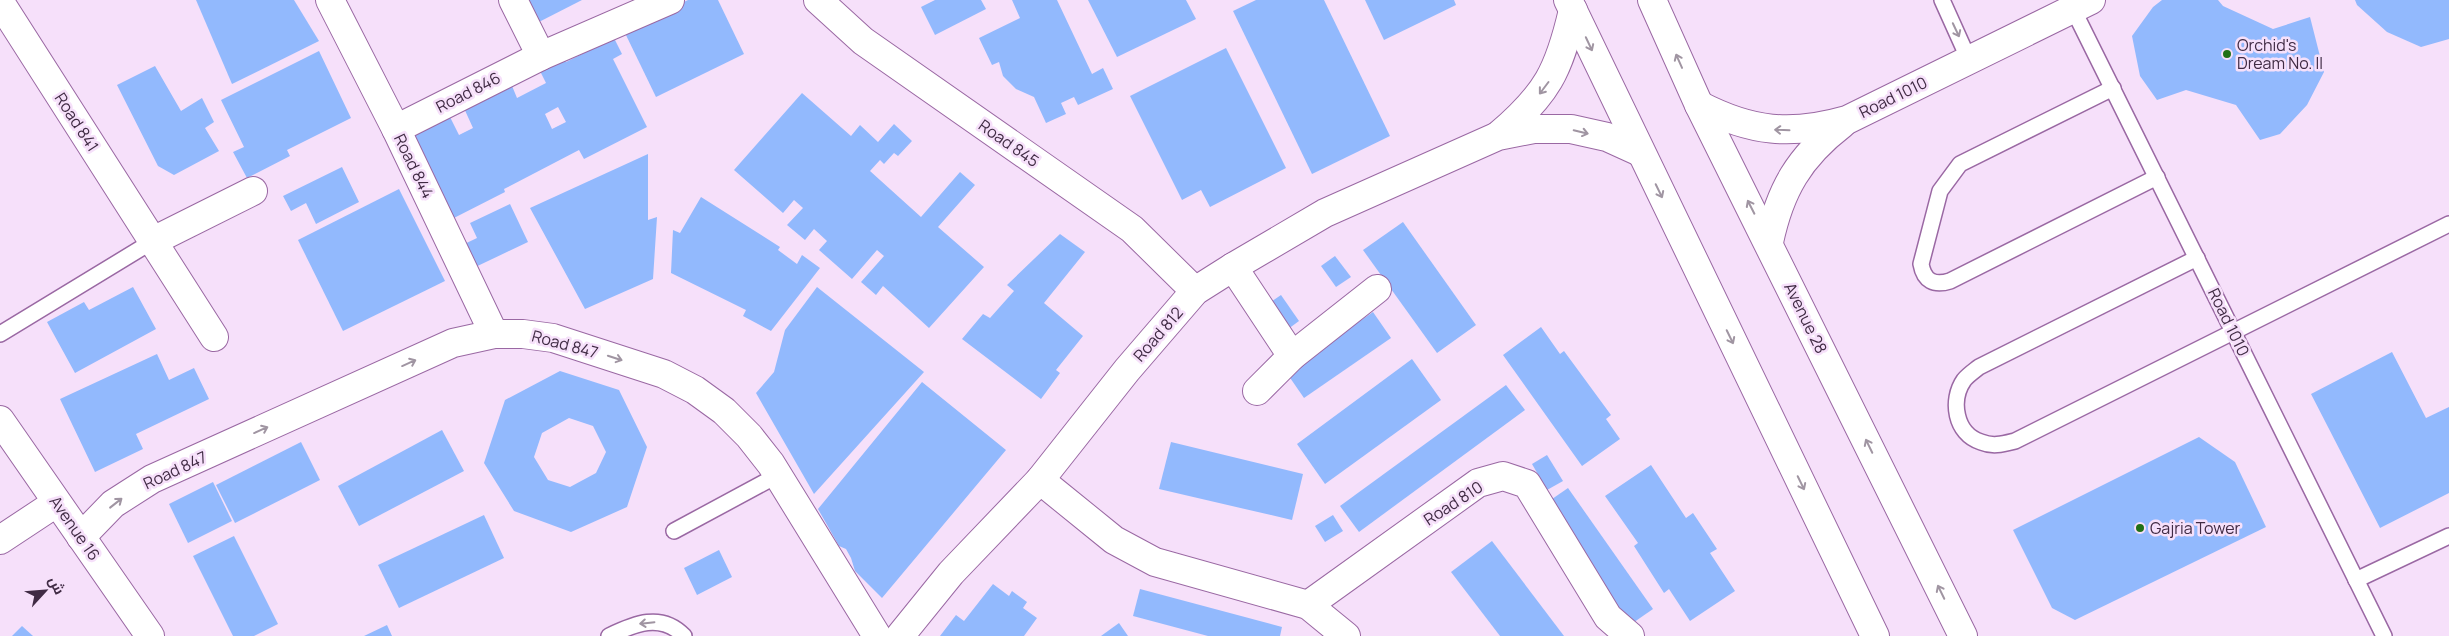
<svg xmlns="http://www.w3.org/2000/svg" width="2449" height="636" font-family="Manrope,Cairo,sans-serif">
<rect width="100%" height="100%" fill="#f6e0fa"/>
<g fill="#92b9fd" fill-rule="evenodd">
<polygon points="196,0 294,0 319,41 232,84"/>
<polygon points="524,0 582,0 535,24"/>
<polygon points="688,0 718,0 744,54 656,97 624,31"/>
<polygon points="935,0 981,0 986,9 935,35 921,7"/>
<polygon points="1012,0 1057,0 1092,74 1103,68 1113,89 1078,105 1074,97 1061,103 1066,114 1046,123 1034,97 1016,89 1003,76 999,62 992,65 979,38 1020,18"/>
<polygon points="1088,0 1186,0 1196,19 1117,57"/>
<polygon points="1256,0 1324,0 1390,136 1312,174 1233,11"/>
<polygon points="1365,0 1454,0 1456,5 1384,40"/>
<polygon points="2162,0 2218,0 2223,6 2273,29 2310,17 2324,72 2307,105 2280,134 2260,140 2236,105 2186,90 2157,100 2140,76 2132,36 2153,7"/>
<polygon points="2355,0 2449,0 2449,39 2421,47 2387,32 2357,5"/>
<path d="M 614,38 L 622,54 L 613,59 L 647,127 L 584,159 L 579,150 L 504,189 L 505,192 L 450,220 L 407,134 L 448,113 L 459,135 L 473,128 L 463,106 L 510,81 L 517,98 L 546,83 L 538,67 L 562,55 L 566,62 ZM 558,107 L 566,122 L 552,129 L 545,114 Z"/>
<polygon points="1226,48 1286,168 1210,207 1201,190 1182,200 1130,96"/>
<polygon points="319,51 351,118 287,150 290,156 247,178 233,152 244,147 221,100"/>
<polygon points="155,66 181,111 202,98 214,122 205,128 219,151 174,175 158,166 117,85"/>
<polygon points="802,93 851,136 860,125 878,142 894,124 912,141 898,156 894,153 884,164 880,160 870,171 921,217 960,172 975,185 938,227 984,267 929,328 883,286 876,295 861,282 884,256 877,250 852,279 819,250 827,241 814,229 805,240 787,225 803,208 794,200 783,213 734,170"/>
<polygon points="648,154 648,220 657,217 653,279 585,309 530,208"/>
<polygon points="342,167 359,202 316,224 306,203 291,211 283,196"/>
<polygon points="399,189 445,281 343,331 298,240"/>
<polygon points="701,197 780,247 778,250 797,264 802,255 820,268 771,331 743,316 746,310 671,273 673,230 680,233"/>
<polygon points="510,204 528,242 467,271 456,248 477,238 470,223"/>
<polygon points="1403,222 1476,325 1437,353 1363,250"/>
<polygon points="1060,234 1085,252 1044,303 1083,336 1056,370 1060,373 1041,399 962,339 983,314 990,318 1014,291 1007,285"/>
<polygon points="1335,256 1351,277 1336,287 1321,266"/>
<polygon points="133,287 156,329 75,373 47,322 84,302 89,310"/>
<polygon points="817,287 924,372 814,494 756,393 774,372 785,330"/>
<polygon points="1281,295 1299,321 1284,332 1265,306"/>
<polygon points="1373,312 1391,338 1304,398 1286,372"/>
<polygon points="1541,327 1560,354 1564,351 1611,415 1606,419 1620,439 1582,466 1503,355"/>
<polygon points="2392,352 2426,418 2449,407 2449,493 2380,528 2311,394"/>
<polygon points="157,354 169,380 194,368 209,399 136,434 143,449 95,472 60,399"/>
<polygon points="1412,359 1441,400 1325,484 1297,444"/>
<path d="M 560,371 L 619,390 L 647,447 L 627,507 L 571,532 L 514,511 L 484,463 L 505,400 ZM 569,418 L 593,426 L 606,452 L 596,473 L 570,487 L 548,480 L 534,457 L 542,433 Z"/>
<polygon points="922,382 1006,450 882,598 855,571 851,558 846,549 839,546 818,509"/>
<polygon points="1506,385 1525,410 1359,532 1340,506"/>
<polygon points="442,430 464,471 359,526 338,486"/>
<polygon points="2199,437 2235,462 2266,527 2075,620 2052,608 2013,530"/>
<polygon points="301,442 320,480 235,523 216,485"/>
<polygon points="1171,442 1303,474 1292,520 1159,489"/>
<polygon points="1547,455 1563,481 1547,490 1532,464"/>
<polygon points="1651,465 1686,518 1693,513 1717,549 1710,553 1735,591 1690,621 1669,589 1664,593 1634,546 1638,543 1605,496"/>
<polygon points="213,482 232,521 188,543 169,504"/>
<polygon points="1568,488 1653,609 1627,627 1542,506"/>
<polygon points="484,515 504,558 399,608 378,565"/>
<polygon points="1333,515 1343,531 1325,542 1315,526"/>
<polygon points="234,536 278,624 254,636 233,636 193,556"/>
<polygon points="1492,541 1564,636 1500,636 1451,572"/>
<polygon points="719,550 732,577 697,595 684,568"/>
<polygon points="993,584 1009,596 1012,591 1027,602 1023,608 1037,618 1024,636 940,636 956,615 964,621"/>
<polygon points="1140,589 1282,627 1280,636 1208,636 1133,616"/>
<polygon points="1119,623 1128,636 1101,636"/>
<polygon points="387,625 392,636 364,636"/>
<polygon points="22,626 33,636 12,636"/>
</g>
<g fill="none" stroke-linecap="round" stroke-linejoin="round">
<defs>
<g id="lane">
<polyline points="1942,0 1969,60"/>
<polyline points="2073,9 2384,636"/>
<path d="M 2113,88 L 1960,164 L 1940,191 L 1921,264 C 1924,281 1934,286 1950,281 L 2157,177"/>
<path d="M 2197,258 L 1979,367 C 1974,371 1968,375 1964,380 C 1950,400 1955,434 1981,442 C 1993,447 2003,444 2015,441 L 2449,224"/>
<polyline points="0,334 153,241"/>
<polyline points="674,531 778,475"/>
<polyline points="2356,580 2449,536"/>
<path d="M 609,636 C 634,624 661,612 684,636"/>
</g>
<g id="street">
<polyline points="330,0 396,129 494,334"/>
<polyline points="513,0 541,56"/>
<polyline points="818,0 863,41 1132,229 1195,291"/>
<polyline points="0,2 214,337"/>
<path d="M 1699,105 C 1751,132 1791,136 1847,120 L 2091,0"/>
<polyline points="396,129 541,56 670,0"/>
<path d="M 1499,135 C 1547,94 1559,71 1573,10"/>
<polyline points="153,241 253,191"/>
<path d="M 1769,242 C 1780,190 1799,157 1842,124"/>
<polyline points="1233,267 1292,356"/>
<polyline points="1257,391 1292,356 1377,289"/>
<polyline points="1040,480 1114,540 1155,562 1308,605 1346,636"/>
<polyline points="81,537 113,504 152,479 453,343 494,334 523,334 553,338 664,374 695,390 724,411 749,436 771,464 877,636"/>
<polyline points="0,540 56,503"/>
<polyline points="1308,605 1478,483 1503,476 1527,484 1608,617 1630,636"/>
<polyline points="900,636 951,573 1040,480 1127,370 1195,291 1233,267 1325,213 1498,136 1534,129 1571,129 1607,137 1640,152"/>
</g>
<g id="secondary">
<polyline points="1568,0 1875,636"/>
<polyline points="1652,0 1699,105 1963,636"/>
<polyline points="0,420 150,636"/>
</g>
</defs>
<use href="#lane" stroke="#9a68a3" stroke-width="18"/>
<use href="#street" stroke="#9a68a3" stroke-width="30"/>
<use href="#secondary" stroke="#9a68a3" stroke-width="30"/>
<use href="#lane" stroke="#fff" stroke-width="15"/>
<use href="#street" stroke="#fff" stroke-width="28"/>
<use href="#secondary" stroke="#fff" stroke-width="28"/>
</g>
<defs><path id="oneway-shaft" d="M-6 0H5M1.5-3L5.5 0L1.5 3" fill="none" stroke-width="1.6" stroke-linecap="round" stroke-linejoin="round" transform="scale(1.25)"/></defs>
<g stroke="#a095a2">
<use href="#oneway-shaft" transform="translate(1956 30) rotate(65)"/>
<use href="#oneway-shaft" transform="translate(1589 44) rotate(65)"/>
<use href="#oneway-shaft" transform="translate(1679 61) rotate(-114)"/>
<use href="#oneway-shaft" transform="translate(1544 88) rotate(127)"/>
<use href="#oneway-shaft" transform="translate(1782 130) rotate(-178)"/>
<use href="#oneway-shaft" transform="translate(1581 132) rotate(13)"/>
<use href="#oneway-shaft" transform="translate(1659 191) rotate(64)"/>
<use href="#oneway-shaft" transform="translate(1751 207) rotate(-117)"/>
<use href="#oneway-shaft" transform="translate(1730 337) rotate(64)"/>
<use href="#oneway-shaft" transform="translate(615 358) rotate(18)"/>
<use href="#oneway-shaft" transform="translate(409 363) rotate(-24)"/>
<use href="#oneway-shaft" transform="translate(261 430) rotate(-24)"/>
<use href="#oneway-shaft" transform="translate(1869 446) rotate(-116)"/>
<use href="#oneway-shaft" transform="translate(1801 483) rotate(64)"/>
<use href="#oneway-shaft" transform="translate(116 503) rotate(-38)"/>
<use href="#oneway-shaft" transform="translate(1941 592) rotate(-116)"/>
<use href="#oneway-shaft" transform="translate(647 623) rotate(174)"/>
</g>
<g fill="#217016" stroke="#f6e0fa" stroke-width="2">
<circle cx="2227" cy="54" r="5"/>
<circle cx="2140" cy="528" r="5"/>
</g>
<g text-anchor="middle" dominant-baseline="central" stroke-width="5" stroke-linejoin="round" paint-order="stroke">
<g font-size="16" fill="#402b44" stroke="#f6e0fa" text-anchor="start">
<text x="2237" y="45">Orchid's<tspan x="2237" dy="18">Dream No. II</tspan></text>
<text x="2150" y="528">Gajria Tower</text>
</g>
<g font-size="16" fill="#402b44" stroke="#f6e0fa">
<text transform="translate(468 92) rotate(-27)">Road 846</text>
<text transform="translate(1893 97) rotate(-26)">Road 1010</text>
<text transform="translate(77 122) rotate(57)">Road 841</text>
<text transform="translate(1009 143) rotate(35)">Road 845</text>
<text transform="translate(414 166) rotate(64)">Road 844</text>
<text transform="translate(1806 318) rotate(64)">Avenue 28</text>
<text transform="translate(2229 322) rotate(64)">Road 1010</text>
<text transform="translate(1158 334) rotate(-49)">Road 812</text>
<text transform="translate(565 344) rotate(15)">Road 847</text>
<text transform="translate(175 470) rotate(-25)">Road 847</text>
<text transform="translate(1453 503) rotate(-33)">Road 810</text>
<text transform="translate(75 528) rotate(55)">Avenue 16</text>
</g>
</g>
<g transform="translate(45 591) rotate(64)" stroke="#f6e0fa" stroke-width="4" paint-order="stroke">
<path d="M0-4L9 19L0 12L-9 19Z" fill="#402b44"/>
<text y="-8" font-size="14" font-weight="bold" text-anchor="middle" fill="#402b44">ش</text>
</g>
</svg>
